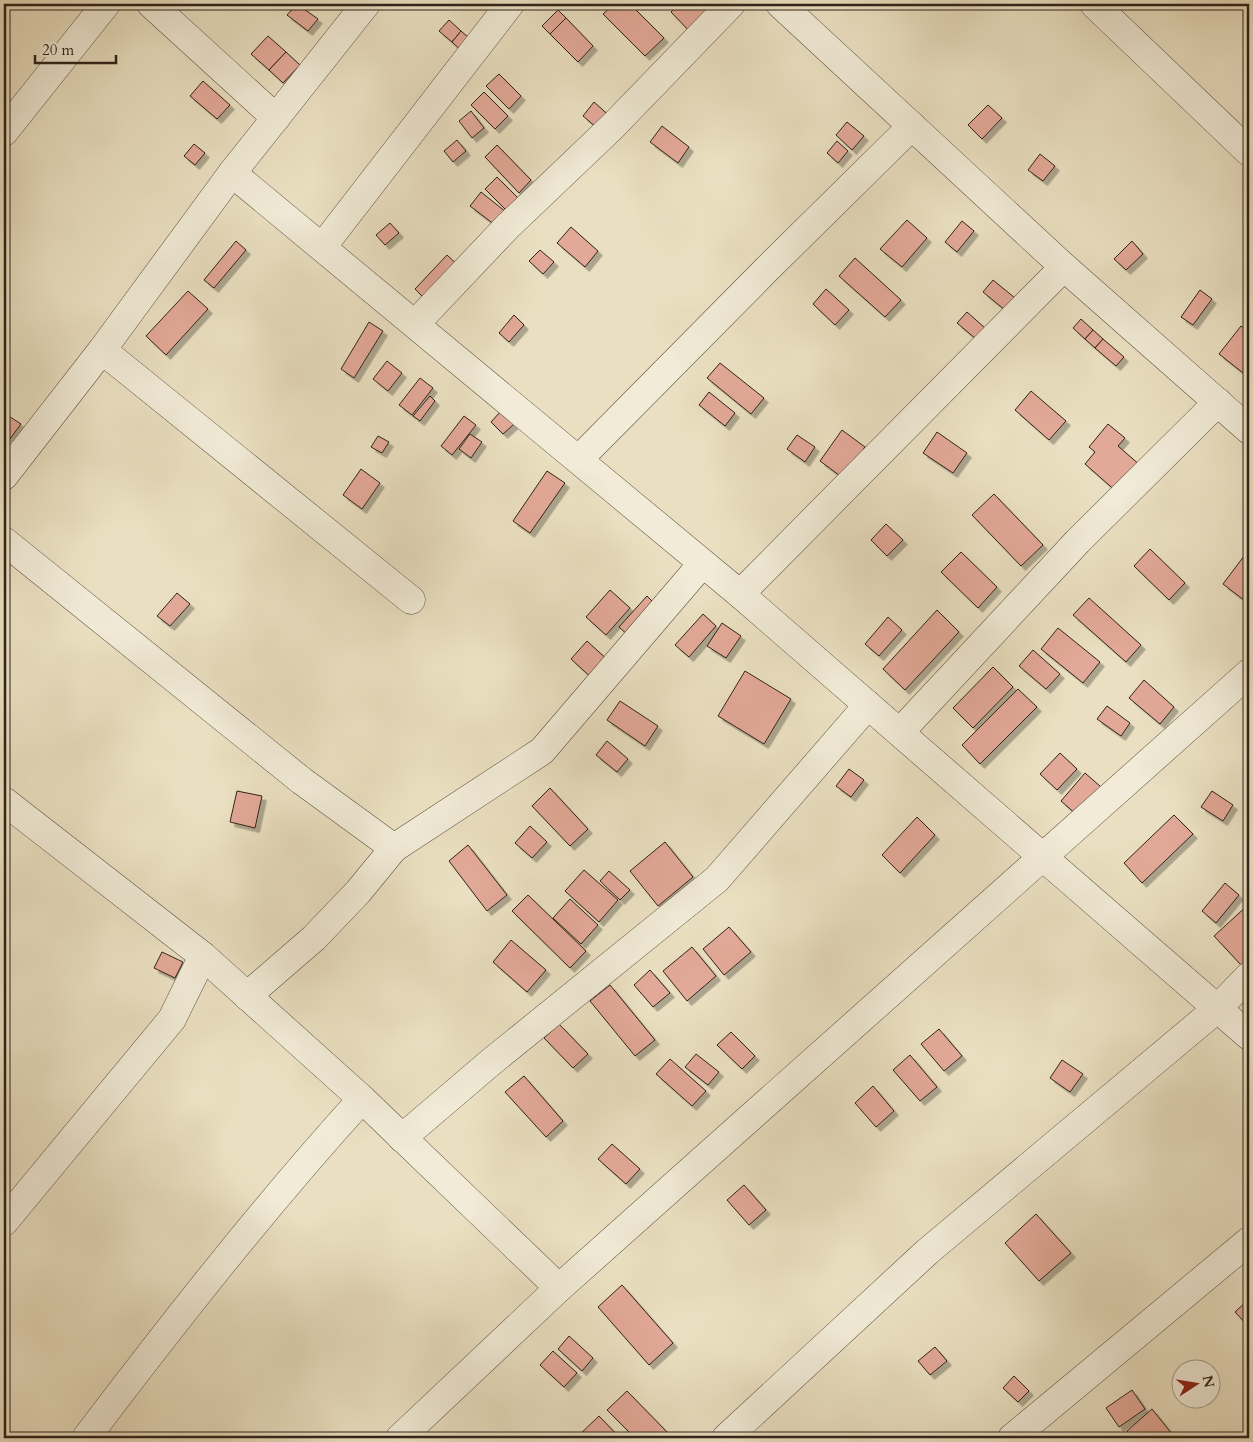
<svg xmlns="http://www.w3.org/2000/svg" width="1253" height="1442" font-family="Cardo,serif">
<defs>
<filter id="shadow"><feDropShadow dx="4.5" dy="4.5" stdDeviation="0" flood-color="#0004"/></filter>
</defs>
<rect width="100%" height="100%" fill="#eae0c1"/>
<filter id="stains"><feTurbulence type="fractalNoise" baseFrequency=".004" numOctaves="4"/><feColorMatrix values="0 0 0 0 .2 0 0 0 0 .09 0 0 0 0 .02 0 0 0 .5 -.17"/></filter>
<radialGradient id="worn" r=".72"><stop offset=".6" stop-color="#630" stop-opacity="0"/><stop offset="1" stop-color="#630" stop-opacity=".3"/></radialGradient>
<g fill="#e3a998" stroke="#2f231a" filter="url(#shadow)">
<polygon points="297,4 318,19 308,31 287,15"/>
<polygon points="614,4 630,4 664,38 645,56 603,14"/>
<polygon points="679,4 720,4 693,35 671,12"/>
<polygon points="558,10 566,18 550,34 542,26"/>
<polygon points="566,18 593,46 578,62 550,34"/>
<polygon points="449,20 461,31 452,42 439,31"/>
<polygon points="461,31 477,45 467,56 452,42"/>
<polygon points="268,36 286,52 269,70 251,54"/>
<polygon points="286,52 300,65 283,83 269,70"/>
<polygon points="499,74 521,96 509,109 486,86"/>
<polygon points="203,81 230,105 217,119 190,96"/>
<polygon points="484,92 508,116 495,129 471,105"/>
<polygon points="594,102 614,120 603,133 583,116"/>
<polygon points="988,105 1002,118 982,139 968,125"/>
<polygon points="471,111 484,128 472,138 459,121"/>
<polygon points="847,122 864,136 852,150 836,135"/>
<polygon points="662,126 689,147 678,163 650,142"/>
<polygon points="457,140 466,151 453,162 444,151"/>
<polygon points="837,141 848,151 838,163 827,153"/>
<polygon points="194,144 205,153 195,165 184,156"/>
<polygon points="497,145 531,180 519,193 485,157"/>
<polygon points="1040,154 1055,166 1043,181 1028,170"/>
<polygon points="497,177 520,200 508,212 485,189"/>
<polygon points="481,192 506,212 495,225 470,206"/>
<polygon points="907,220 927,238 902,267 880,249"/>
<polygon points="962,221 974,231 957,252 945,242"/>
<polygon points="390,223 399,233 385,245 376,235"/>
<polygon points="571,227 598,251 585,267 557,243"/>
<polygon points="236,241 246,250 214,288 204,280"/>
<polygon points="1132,241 1143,254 1126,270 1114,259"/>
<polygon points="540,250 554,262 543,274 529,261"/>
<polygon points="447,255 462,269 429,303 415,289"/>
<polygon points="855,258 901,300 885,317 839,276"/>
<polygon points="993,280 1015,298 1005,310 983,292"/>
<polygon points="826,289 849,310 835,325 813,304"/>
<polygon points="1200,290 1212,299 1193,325 1181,317"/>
<polygon points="188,291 208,309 166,355 146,336"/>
<polygon points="967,312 985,328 976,339 957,323"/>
<polygon points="514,315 524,325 509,342 499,333"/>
<polygon points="1081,319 1093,330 1085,339 1073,328"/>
<polygon points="369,322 383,331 354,378 341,369"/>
<polygon points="1241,326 1249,332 1249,373 1247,376 1219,354"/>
<polygon points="1093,330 1103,339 1095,348 1085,339"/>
<polygon points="1103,339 1124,357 1116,366 1095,348"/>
<polygon points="387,361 402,373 388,391 373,379"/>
<polygon points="720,363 764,398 751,414 707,378"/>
<polygon points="420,378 433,388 412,415 399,405"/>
<polygon points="1031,391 1066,421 1049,440 1015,410"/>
<polygon points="709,392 735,413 725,426 699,405"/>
<polygon points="430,396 435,401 420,421 413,416"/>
<polygon points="501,411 514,424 503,434 491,422"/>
<polygon points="4,413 21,424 10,439 4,435"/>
<polygon points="464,416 476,425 452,455 441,446"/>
<polygon points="1108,424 1125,438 1118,446 1141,466 1118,493 1085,464 1095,452 1089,447"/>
<polygon points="842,430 865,447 843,478 820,461"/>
<polygon points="937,432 967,453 953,473 923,453"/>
<polygon points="470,434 482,442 471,458 459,449"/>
<polygon points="797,435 815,447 805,462 787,449"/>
<polygon points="378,436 389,442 382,453 371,447"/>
<polygon points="361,469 380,483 362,509 343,495"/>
<polygon points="547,471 565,483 530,533 513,521"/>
<polygon points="994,494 1043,545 1021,566 972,515"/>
<polygon points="886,524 903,540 887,556 871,540"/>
<polygon points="1150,549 1185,583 1169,600 1134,566"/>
<polygon points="961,552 997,587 978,608 941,572"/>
<polygon points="1244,556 1249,560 1249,604 1223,584"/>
<polygon points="610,590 630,608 606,635 586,617"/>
<polygon points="177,593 190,604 170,626 157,616"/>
<polygon points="647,596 658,607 631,638 619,627"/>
<polygon points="1089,598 1141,645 1126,662 1073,615"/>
<polygon points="937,610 959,632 905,690 883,669"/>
<polygon points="703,614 716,626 689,657 675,645"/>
<polygon points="888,617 902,630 879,656 865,644"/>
<polygon points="722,623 741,636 726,658 707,646"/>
<polygon points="1058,628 1100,662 1083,683 1041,649"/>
<polygon points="587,641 611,663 595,681 571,659"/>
<polygon points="1033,650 1060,674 1046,689 1019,666"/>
<polygon points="993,667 1013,687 973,728 953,708"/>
<polygon points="745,671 791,699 764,744 718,716"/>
<polygon points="1144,680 1174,707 1160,724 1129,698"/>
<polygon points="1018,689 1037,707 980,764 962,745"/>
<polygon points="620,701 658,726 645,746 607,720"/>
<polygon points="1107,706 1130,723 1121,736 1097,719"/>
<polygon points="607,741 628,759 617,772 596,755"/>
<polygon points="1060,753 1077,769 1057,790 1040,774"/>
<polygon points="849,769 864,780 851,797 836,786"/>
<polygon points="1085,773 1101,787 1077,815 1061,801"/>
<polygon points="550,788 588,829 570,846 532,806"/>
<polygon points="237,791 262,796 255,828 230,822"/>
<polygon points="1212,791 1233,805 1223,821 1201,807"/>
<polygon points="1174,815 1193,834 1142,883 1124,863"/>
<polygon points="917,817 935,835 900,873 882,855"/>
<polygon points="530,826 547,842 532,858 515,843"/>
<polygon points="665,842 693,877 658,906 630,871"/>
<polygon points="468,845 507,895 487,911 449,861"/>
<polygon points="584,870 618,900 599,922 565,891"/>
<polygon points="609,871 630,890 620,900 600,881"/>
<polygon points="1225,883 1239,895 1216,923 1202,911"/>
<polygon points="528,895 586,951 570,968 512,911"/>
<polygon points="570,899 598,925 581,944 553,918"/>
<polygon points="1249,904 1249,959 1242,966 1214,936"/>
<polygon points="729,927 751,952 724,975 703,949"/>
<polygon points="511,940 546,970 527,992 493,962"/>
<polygon points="692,947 716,976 687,1001 663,971"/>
<polygon points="162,952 183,962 175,978 154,968"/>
<polygon points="650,970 670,993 653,1007 634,985"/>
<polygon points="610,985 655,1040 635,1056 590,1001"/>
<polygon points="559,1024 588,1054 573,1068 544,1038"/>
<polygon points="939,1029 962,1056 944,1071 921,1044"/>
<polygon points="731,1032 755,1056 742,1069 717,1045"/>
<polygon points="696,1054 719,1072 708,1085 685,1067"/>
<polygon points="910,1055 937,1087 920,1101 893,1070"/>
<polygon points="670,1059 706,1091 692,1106 656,1074"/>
<polygon points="1062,1060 1083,1074 1070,1092 1050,1078"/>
<polygon points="524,1076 563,1121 546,1137 505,1092"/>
<polygon points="873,1086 894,1111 876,1127 855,1103"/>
<polygon points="612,1144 640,1169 626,1184 598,1159"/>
<polygon points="744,1185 766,1210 749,1225 727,1200"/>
<polygon points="1036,1214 1071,1253 1039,1281 1005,1243"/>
<polygon points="622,1285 673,1343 649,1365 598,1307"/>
<polygon points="1249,1299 1249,1327 1235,1312"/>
<polygon points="569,1336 593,1358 582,1371 558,1349"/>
<polygon points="935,1347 947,1361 930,1375 918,1361"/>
<polygon points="553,1351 577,1373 564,1387 540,1365"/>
<polygon points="1014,1376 1029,1391 1018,1402 1003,1388"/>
<polygon points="1132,1390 1145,1409 1119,1427 1106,1408"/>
<polygon points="627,1391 668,1433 662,1438 635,1438 607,1410"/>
<polygon points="1152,1409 1172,1434 1167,1438 1133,1438 1127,1431"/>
<polygon points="599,1416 620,1438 579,1438 577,1437"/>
</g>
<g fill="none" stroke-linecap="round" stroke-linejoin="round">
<defs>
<g id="minor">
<polyline points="151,4 276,118"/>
<polyline points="780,4 1064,267 1249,430"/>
<polyline points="1094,4 1249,152"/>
<polyline points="4,132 106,4"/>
<polyline points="232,173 740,594 1249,1036"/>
<polyline points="323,246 510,4"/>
<polyline points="416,323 508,226 613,126 731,4"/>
<polyline points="102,350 411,600"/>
<polyline points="579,459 766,270 912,126"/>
<polyline points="4,476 102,350 232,173 366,4"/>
<polyline points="4,541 302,781 394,848 358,892 314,938 247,996"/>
<polyline points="740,594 1064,267"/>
<polyline points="900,732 1078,541 1218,402"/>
<polyline points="4,801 203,956 362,1099 559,1288"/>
<polyline points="394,848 542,751 702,564"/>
<polyline points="402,1138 491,1062 717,879 868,705"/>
<polyline points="4,1222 172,1019 203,956"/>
<path d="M 86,1438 C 174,1322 264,1207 362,1099"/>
<polyline points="400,1438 559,1288 1249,673"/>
<polyline points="726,1438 927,1252 1218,1008 1249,976"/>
<polyline points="1012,1438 1249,1241"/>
</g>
</defs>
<use href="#minor" stroke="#5e5244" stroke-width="29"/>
<use href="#minor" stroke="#f1ebd7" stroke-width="28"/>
</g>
<rect width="1253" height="1442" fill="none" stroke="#eae0c1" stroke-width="20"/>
<rect x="5" y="5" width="1243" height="1432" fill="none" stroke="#2f231a" stroke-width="2.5"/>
<rect x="10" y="10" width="1233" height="1422" fill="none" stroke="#2f231a"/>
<g transform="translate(1196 1384) rotate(78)"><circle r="24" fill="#f1ebd7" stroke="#a39b8b"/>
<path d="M0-4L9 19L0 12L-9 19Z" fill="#8f2418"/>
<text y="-8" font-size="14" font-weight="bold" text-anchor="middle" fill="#2f231a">N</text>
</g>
<path d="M35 55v8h81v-8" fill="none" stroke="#2f231a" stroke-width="2.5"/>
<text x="42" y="55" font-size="15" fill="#2f231a" stroke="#f1ebd7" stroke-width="4" paint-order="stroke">20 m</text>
<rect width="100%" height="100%" filter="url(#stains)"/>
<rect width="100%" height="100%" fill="url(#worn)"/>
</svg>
